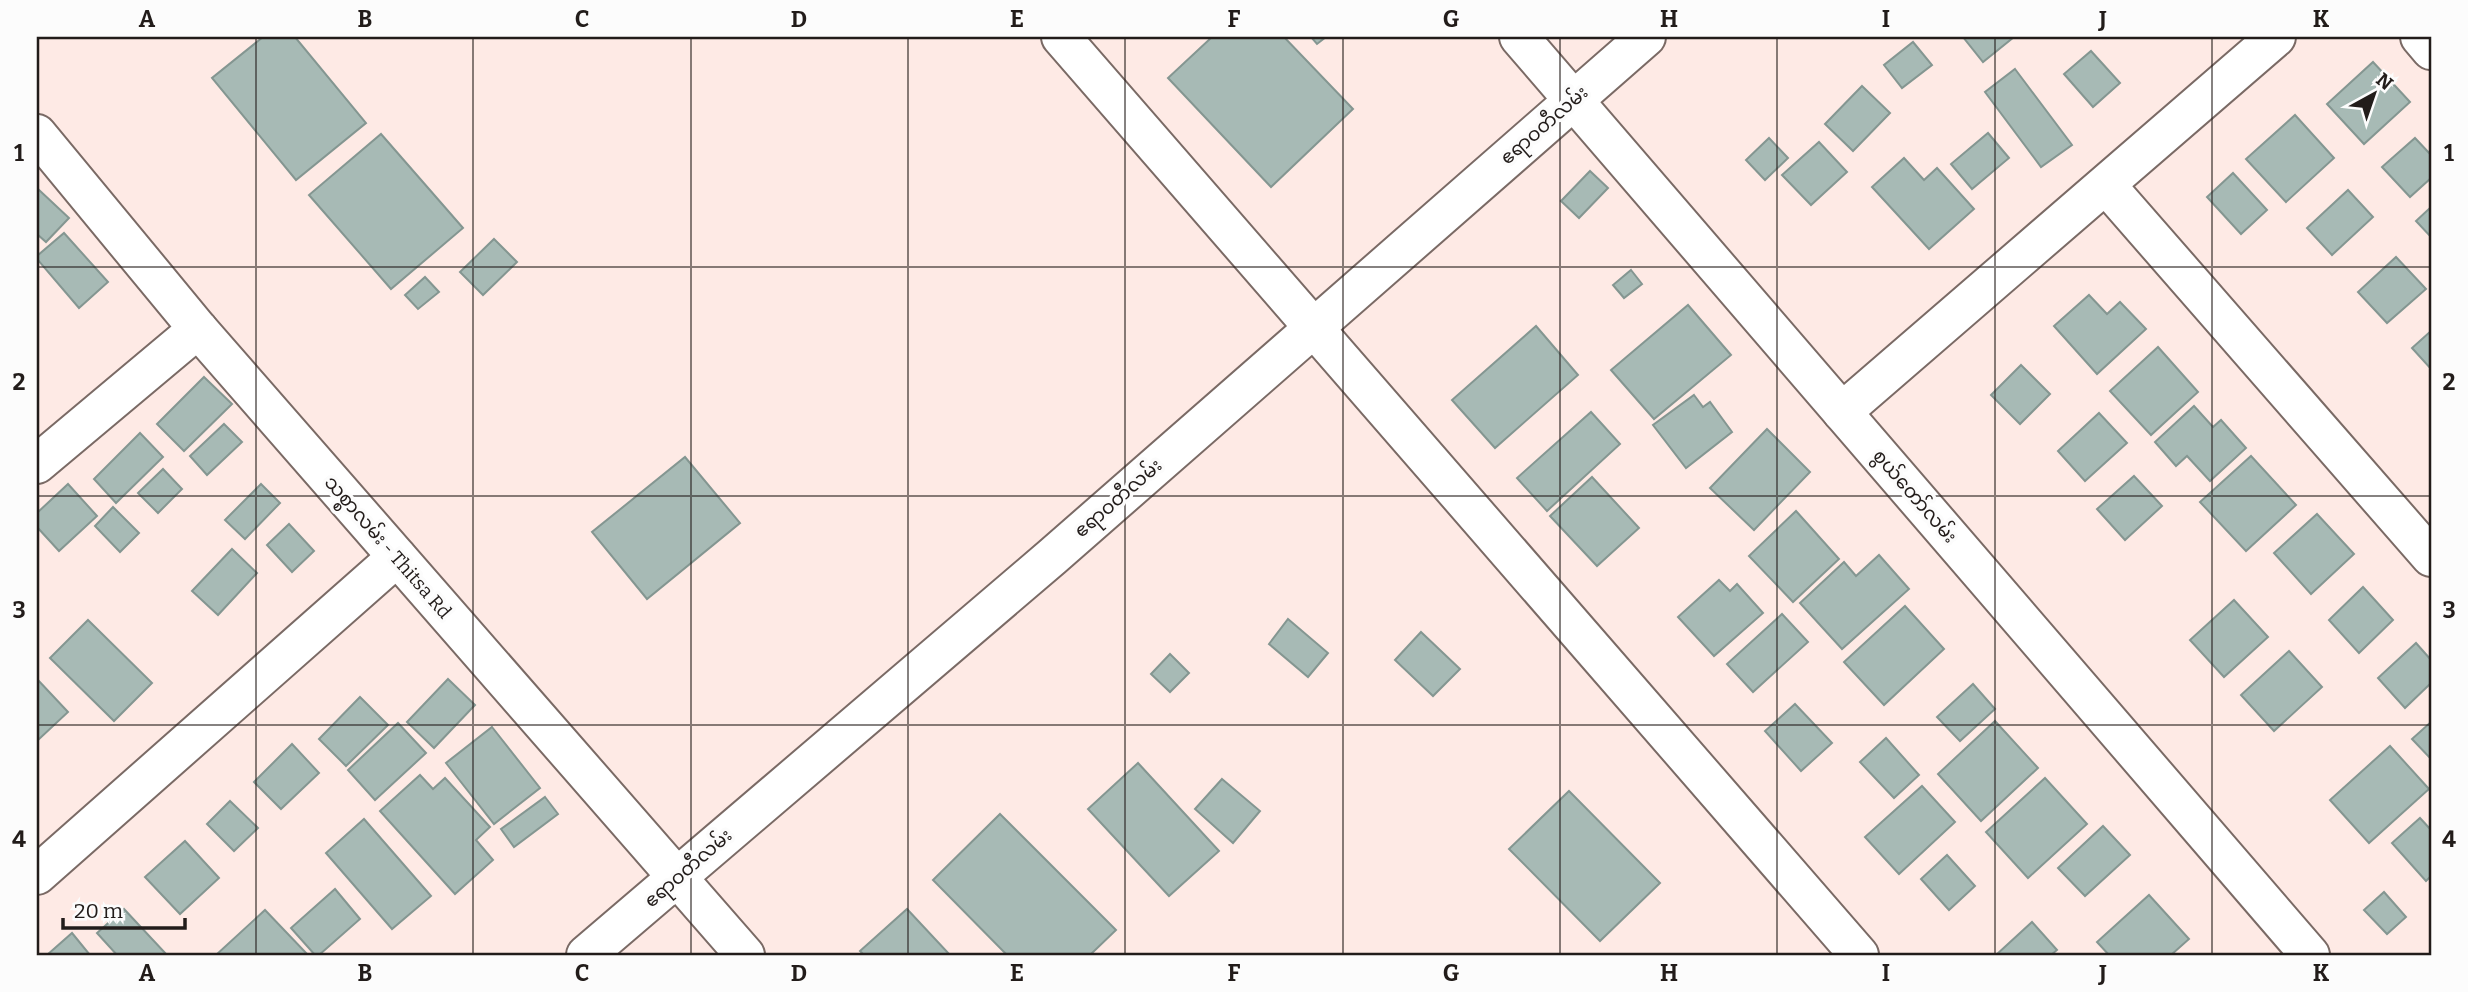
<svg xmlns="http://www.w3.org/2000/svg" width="2468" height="992" font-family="Bitter,'Noto Sans Myanmar',serif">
<rect width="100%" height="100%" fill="#feeae5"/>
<g fill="#a7bab5" stroke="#849691" stroke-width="2">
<polygon points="263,37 295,37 366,123 296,180 212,78"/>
<polygon points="1212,37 1284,37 1353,109 1271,187 1168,78"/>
<polygon points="1311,37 1326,37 1317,44"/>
<polygon points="1963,37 2014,37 1983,62"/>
<polygon points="1913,42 1932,65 1902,88 1884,65"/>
<polygon points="2091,51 2120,83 2093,107 2064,74"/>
<polygon points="2373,62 2410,102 2364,144 2327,104"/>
<polygon points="2015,69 2072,145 2041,167 1985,92"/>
<polygon points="1862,86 1890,113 1853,151 1825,124"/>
<polygon points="2295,115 2334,158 2286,202 2246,159"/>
<polygon points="1988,133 2009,158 1972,189 1951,164"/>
<polygon points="381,134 463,228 391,289 309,195"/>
<polygon points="1769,138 1788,158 1765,180 1746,160"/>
<polygon points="2415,138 2431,155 2431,178 2410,197 2382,167"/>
<polygon points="1819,142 1847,172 1811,205 1782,175"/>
<polygon points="1904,158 1924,180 1937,168 1974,209 1929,249 1872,187"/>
<polygon points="1590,171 1608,188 1579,218 1561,201"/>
<polygon points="2233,173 2267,210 2241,234 2207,197"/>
<polygon points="38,189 69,218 46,242 37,234"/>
<polygon points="2348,190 2373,217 2332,255 2307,228"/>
<polygon points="2431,207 2431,237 2416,221"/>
<polygon points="64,233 108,282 79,308 37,259 37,256"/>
<polygon points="494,239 517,262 483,295 460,272"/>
<polygon points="2396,257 2426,289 2387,323 2358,292"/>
<polygon points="1631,270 1642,284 1624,298 1613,285"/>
<polygon points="425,277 439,292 418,309 405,295"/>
<polygon points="2089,295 2107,314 2120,302 2146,329 2097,374 2054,326"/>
<polygon points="1688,305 1731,355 1654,419 1611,370"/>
<polygon points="1536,326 1578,375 1495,448 1452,400"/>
<polygon points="2431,331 2431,369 2412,348"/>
<polygon points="2158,347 2198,392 2151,435 2110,391"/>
<polygon points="2021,365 2050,394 2020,424 1991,395"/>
<polygon points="204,377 232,404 184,451 157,424"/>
<polygon points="1694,395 1703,407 1710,402 1732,432 1686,468 1653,425"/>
<polygon points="2194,406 2213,427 2221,420 2246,448 2210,481 2187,456 2176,466 2155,442"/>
<polygon points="1591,412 1620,444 1547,511 1517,478"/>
<polygon points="2099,413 2127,443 2085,481 2058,451"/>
<polygon points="224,424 242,442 207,475 190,456"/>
<polygon points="1767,429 1810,472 1754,530 1710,488"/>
<polygon points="140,433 163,457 116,503 94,479"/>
<polygon points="2251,456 2296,505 2246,551 2200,502"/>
<polygon points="685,457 740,523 647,599 592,532"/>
<polygon points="163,469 182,489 158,513 138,493"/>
<polygon points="2134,476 2162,506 2125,540 2097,509"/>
<polygon points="1592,477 1639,528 1597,566 1550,516"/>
<polygon points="68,484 97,516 59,551 37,527 37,513"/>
<polygon points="261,484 280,503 245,539 225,520"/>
<polygon points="113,507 139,533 120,552 95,526"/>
<polygon points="1796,511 1839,559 1793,602 1749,556"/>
<polygon points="2317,514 2354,554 2311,594 2274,553"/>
<polygon points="289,524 314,551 292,572 267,545"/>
<polygon points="232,549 257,573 218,615 192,591"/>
<polygon points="1879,555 1909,589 1842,649 1800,603 1844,562 1856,576"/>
<polygon points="1719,580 1730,591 1737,584 1763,613 1714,656 1678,617"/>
<polygon points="2363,587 2393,620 2359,653 2329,620"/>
<polygon points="2234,600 2268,637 2224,677 2190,640"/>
<polygon points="1905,606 1944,649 1884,705 1844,662"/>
<polygon points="1782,614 1808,642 1753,692 1727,664"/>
<polygon points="1288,619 1328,653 1308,677 1269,644"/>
<polygon points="88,620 152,683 114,721 50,658"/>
<polygon points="1421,632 1460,669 1433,696 1395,660"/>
<polygon points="2416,643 2431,660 2431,683 2405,708 2378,678"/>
<polygon points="2289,651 2322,687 2274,731 2241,695"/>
<polygon points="1170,654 1189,673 1170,692 1151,674"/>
<polygon points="37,679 68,712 37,741"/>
<polygon points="448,679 475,705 434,748 407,722"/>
<polygon points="1973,684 1995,709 1960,741 1937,717"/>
<polygon points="360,697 388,725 346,766 319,739"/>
<polygon points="1795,704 1832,743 1801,771 1765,731"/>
<polygon points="1995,721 2038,768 1981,821 1938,774"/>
<polygon points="2431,722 2431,759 2412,739"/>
<polygon points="398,723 426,753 375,800 348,770"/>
<polygon points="492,727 540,788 494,824 446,763"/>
<polygon points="1886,738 1919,775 1894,798 1860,762"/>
<polygon points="292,744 319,773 281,809 254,782"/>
<polygon points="2390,746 2429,789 2369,843 2330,800"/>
<polygon points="1138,763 1219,851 1169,896 1088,809"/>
<polygon points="420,775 433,789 445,778 490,827 476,840 493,860 455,894 380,811"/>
<polygon points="2045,778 2087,824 2028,878 1986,832"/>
<polygon points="1222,779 1260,811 1233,843 1195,809"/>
<polygon points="1922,786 1955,822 1899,874 1865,837"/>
<polygon points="1569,791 1660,883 1600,941 1509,849"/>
<polygon points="545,797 558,814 514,847 501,829"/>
<polygon points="230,801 258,828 234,851 207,824"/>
<polygon points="1000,814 1116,930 1090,955 1007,955 933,880"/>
<polygon points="2420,818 2431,830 2431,876 2426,881 2392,843"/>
<polygon points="364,819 431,896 392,929 326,853"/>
<polygon points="2103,826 2130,855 2085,896 2058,868"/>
<polygon points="185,841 219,878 180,914 145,877"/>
<polygon points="1947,855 1975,886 1949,910 1921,879"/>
<polygon points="335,889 360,919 319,955 315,955 291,928"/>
<polygon points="2384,892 2406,917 2387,934 2364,910"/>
<polygon points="2149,895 2189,939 2171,955 2109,955 2097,942"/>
<polygon points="124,909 167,955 117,955 97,933"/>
<polygon points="907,909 950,955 864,955 860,951"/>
<polygon points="265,910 308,955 216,955"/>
<polygon points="2032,922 2057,950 2051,955 1996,955"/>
<polygon points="72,933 90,955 47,955"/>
</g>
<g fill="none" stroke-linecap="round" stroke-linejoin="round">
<defs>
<g id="minor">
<polyline points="1061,37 1859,955"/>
<polyline points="1519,37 2310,955"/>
<polyline points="2420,37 2431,50"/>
<polyline points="37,134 198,329 745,955"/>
<polyline points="2106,185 2431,557"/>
<polyline points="1842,412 2276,37"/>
<polyline points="37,464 198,329"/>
<polyline points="37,875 397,557"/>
<polyline points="586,955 1052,557 1646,37"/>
</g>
</defs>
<use href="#minor" stroke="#7a6a65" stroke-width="42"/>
<use href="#minor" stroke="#fff" stroke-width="38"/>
</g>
<path fill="none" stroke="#221c1a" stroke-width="2" stroke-opacity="0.55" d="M 256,37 L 256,955M 473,37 L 473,955M 691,37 L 691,955M 908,37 L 908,955M 1125,37 L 1125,955M 1343,37 L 1343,955M 1560,37 L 1560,955M 1777,37 L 1777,955M 1995,37 L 1995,955M 2212,37 L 2212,955M 37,267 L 2431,267M 37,496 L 2431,496M 37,725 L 2431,725"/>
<g text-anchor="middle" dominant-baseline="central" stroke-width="7" stroke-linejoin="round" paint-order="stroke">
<g font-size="19" fill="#221c1a" stroke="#fcfcfc">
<text transform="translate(1544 125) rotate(-41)">ဧရာဝတီလမ်း</text>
<text transform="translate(1915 496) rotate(49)">စွယ်တော်လမ်း</text>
<text transform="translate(1118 498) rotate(-41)">ဧရာဝတီလမ်း</text>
<text transform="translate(388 547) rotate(49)">သစ္စာလမ်း - Thitsa Rd</text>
<text transform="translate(688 868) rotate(-41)">ဧရာဝတီလမ်း</text>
</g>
</g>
<rect width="2468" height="992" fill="none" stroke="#fcfcfc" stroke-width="77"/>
<g transform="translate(2374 94) rotate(40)" stroke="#fcfcfc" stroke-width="5" paint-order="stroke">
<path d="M0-5L12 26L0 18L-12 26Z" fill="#221c1a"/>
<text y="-10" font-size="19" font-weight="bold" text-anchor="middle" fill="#221c1a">N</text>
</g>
<path d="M63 918v10h122v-10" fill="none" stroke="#221c1a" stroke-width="3.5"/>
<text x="74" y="918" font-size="21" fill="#221c1a" stroke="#fcfcfc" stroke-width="5" paint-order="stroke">20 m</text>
<rect x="38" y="38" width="2392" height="916" fill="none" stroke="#221c1a" stroke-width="2.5"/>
<g font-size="23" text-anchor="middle" font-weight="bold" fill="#221c1a">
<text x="147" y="27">A</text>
<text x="365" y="27">B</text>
<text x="582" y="27">C</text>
<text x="799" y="27">D</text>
<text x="1017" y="27">E</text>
<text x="1234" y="27">F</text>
<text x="1451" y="27">G</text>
<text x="1669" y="27">H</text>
<text x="1886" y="27">I</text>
<text x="2103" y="27">J</text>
<text x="2321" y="27">K</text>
<text x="19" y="161">1</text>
<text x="2449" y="161">1</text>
<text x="19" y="390">2</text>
<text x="2449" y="390">2</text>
<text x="19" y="618">3</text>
<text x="2449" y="618">3</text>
<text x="19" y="847">4</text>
<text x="2449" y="847">4</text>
<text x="147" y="981">A</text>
<text x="365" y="981">B</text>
<text x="582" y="981">C</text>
<text x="799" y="981">D</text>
<text x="1017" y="981">E</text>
<text x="1234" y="981">F</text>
<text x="1451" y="981">G</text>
<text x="1669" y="981">H</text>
<text x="1886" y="981">I</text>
<text x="2103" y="981">J</text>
<text x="2321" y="981">K</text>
</g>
</svg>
